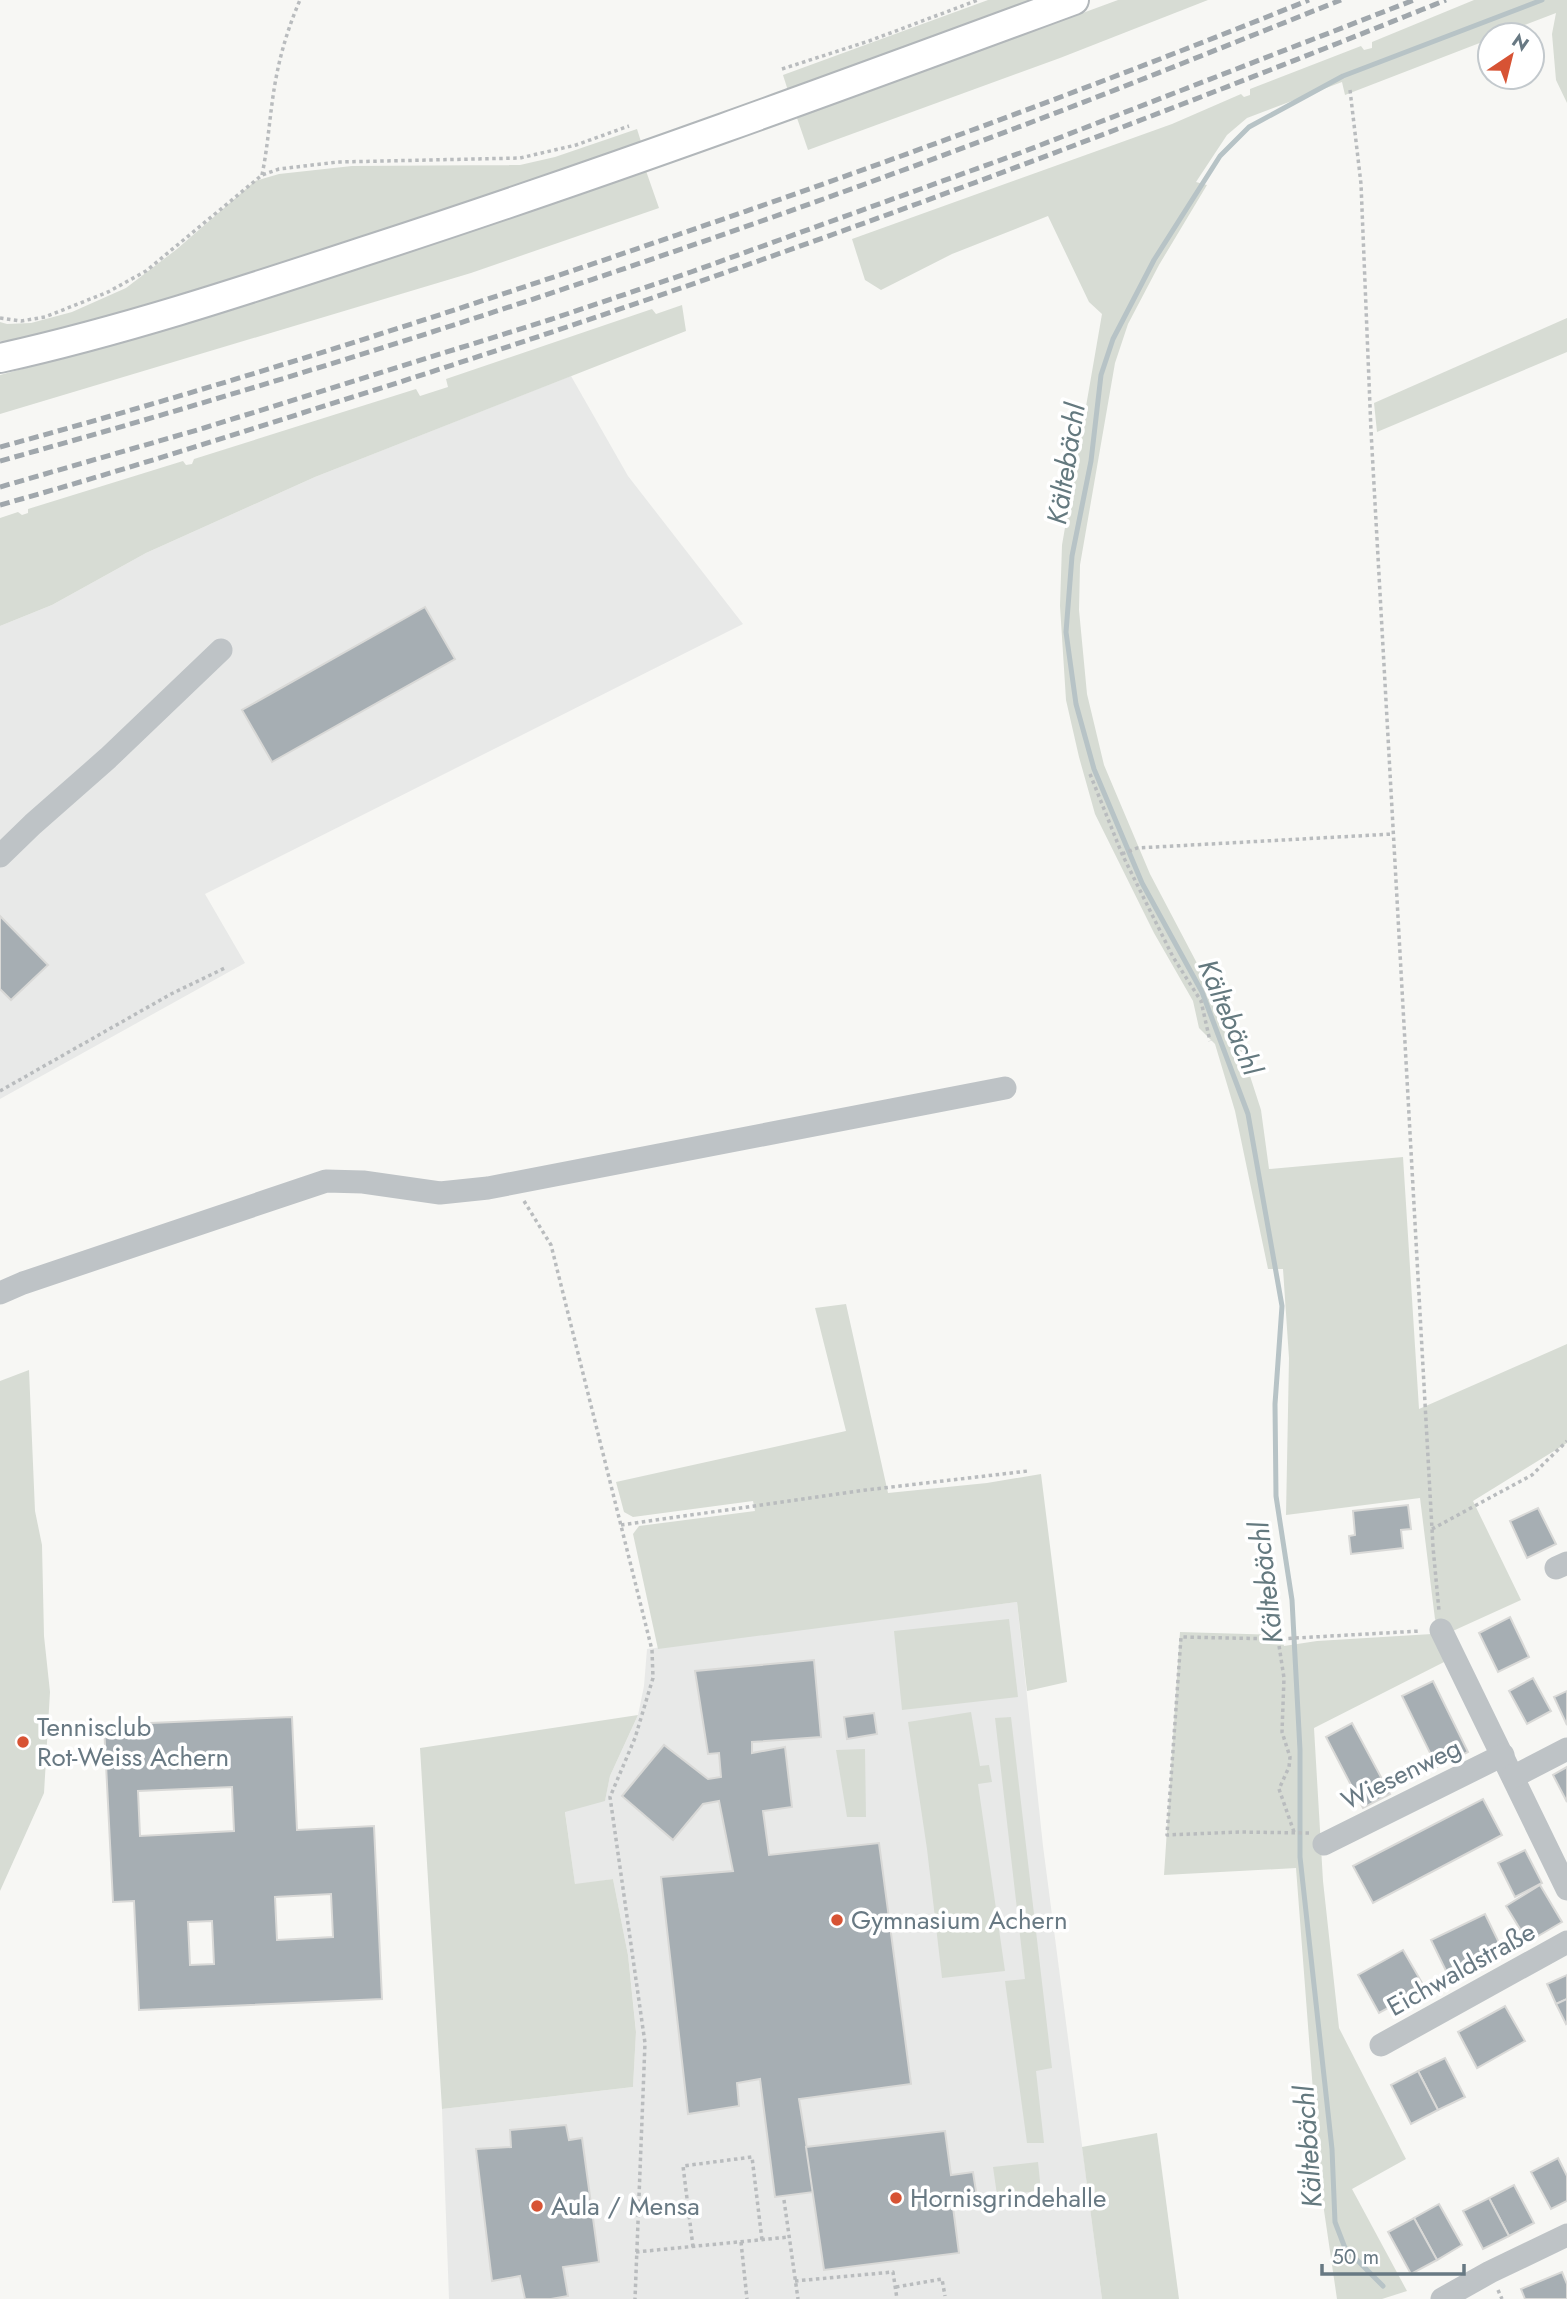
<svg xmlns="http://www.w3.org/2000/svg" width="1567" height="2299" font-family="Jost,sans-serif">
<rect width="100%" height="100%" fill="#f7f7f4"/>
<g fill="#e8e9e8">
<polygon points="571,376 628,476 743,624 205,894 245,963 0,1099 0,626 52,605 146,553 315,477"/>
<polygon points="1017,1602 1043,1846 1102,2299 449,2299 442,2109 633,2087 636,2031 628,1955 613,1879 575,1885 565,1811 605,1800 610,1776 638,1715 644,1686 647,1649"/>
</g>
<g fill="#d7dcd4">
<polygon points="988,0 1051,0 790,97 783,75"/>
<polygon points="1118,0 1208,0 1060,58 808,150 797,118"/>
<polygon points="1474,0 1567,0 1567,103 1556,80 1552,34 1556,13 1499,35 1490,35 1490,39 1345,95 1342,82 1247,118 1227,135 1196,182 1207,185 1159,265 1128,324 1115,363 1080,565 1079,610 1087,694 1104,765 1150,874 1240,1045 1261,1110 1269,1169 1403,1157 1419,1409 1567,1344 1567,1443 1473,1501 1521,1600 1444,1635 1435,1619 1420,1498 1286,1515 1289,1358 1283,1269 1268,1269 1235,1111 1215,1044 1199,1028 1193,1001 1154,933 1095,814 1079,757 1066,700 1060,606 1062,545 1102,314 1089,302 1048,216 952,254 881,290 865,280 852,239 1172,124 1241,94 1244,97 1250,95 1250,89 1361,46 1364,50 1372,48 1372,42"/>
<polygon points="637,129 643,148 141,311 19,340 0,341 0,322 7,324 31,323 72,312 126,288 177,249 255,181 279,174 352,166 520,165 555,157"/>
<path d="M 645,168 L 659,208 L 471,273 L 0,414 L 0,375 C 219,317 432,242 645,168 Z"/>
<polygon points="682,305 686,331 315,477 146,553 52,605 0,626 0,518 18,512 22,515 28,513 28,509 183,461 186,465 192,464 194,459 416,389 420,396 448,387 446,379 652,309 656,314"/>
<polygon points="1567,318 1567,352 1377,432 1374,403"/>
<polygon points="846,1304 888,1493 987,1483 1041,1474 1067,1682 1027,1691 1017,1602 658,1649 633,1534 639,1526 755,1511 753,1501 633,1517 624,1512 616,1482 846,1431 815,1308"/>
<polygon points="29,1370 35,1511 42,1545 44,1636 50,1692 44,1793 0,1891 0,1381"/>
<polygon points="1009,1619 1018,1697 902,1710 894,1631"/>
<polygon points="1180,1632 1282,1635 1284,1646 1317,1641 1432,1634 1450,1659 1314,1728 1323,1881 1339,2028 1406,2159 1352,2189 1407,2291 1382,2299 1337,2299 1320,2183 1296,1868 1164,1875"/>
<polygon points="971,1712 980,1766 989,1765 992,1782 978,1784 1005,1971 942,1978 927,1849 908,1722"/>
<polygon points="638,1715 610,1776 605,1801 565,1812 575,1884 613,1879 628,1955 636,2032 633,2087 442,2109 420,1748"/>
<polygon points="1011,1717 1052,2068 1036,2071 1044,2143 1027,2143 1005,1981 1025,1979 995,1718"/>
<polygon points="865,1749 866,1817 847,1817 836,1750"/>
<polygon points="1157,2133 1179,2299 1102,2299 1082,2147"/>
<polygon points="1038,2162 1041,2191 997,2195 993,2167"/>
</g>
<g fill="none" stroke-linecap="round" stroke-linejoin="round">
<polyline stroke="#b7c3c6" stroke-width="5" points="1383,2286 1345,2248 1335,2222 1332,2149 1300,1857 1300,1750 1292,1600 1276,1496 1275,1404 1282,1306 1248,1114 1202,992 1142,883 1094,769 1076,704 1066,632 1072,556 1091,461 1101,375 1113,339 1154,260 1220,156 1249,127 1343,76 1542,0"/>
</g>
<g fill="#a6aeb3" stroke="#d9d9d7" stroke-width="2" fill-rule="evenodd">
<polygon points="425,607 455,659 272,762 242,710"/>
<polygon points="0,916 48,965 11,1000 0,989"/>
<polygon points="1408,1505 1411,1529 1401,1530 1403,1548 1351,1554 1349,1536 1355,1535 1353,1511"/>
<polygon points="1538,1508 1556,1544 1527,1558 1510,1521"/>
<polygon points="1510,1617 1529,1657 1498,1672 1479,1633"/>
<polygon points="814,1660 821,1737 752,1742 752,1753 785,1747 792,1807 763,1811 769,1855 879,1843 911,2084 799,2099 814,2192 775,2197 760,2079 737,2083 739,2106 688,2114 661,1877 733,1871 719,1801 703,1804 673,1840 622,1796 664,1745 708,1779 721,1777 719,1753 708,1754 695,1671"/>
<polygon points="1533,1678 1551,1711 1527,1724 1509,1691"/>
<polygon points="1433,1681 1468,1752 1437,1767 1402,1696"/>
<polygon points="1567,1691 1567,1725 1554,1697"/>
<polygon points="874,1713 877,1734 847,1739 844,1717"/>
<path d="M 292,1717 L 297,1830 L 374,1826 L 382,1999 L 139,2010 L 134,1901 L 113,1902 L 104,1725 ZM 232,1787 L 234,1831 L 140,1836 L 138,1791 ZM 331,1894 L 333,1937 L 277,1940 L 275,1897 ZM 212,1921 L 214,1964 L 190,1965 L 188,1922 Z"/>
<polygon points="1352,1723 1390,1794 1363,1808 1326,1737"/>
<polygon points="1567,1767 1567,1802 1553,1775"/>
<polygon points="1483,1799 1502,1835 1373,1903 1353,1866"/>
<polygon points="1525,1850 1542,1883 1515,1897 1498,1863"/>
<polygon points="1540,1885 1562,1922 1528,1942 1506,1906"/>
<polygon points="1485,1914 1503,1951 1449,1977 1431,1940"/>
<polygon points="1403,1950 1425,1988 1379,2013 1358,1975"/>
<polygon points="1567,1975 1567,1999 1556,2004 1547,1984"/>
<polygon points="1567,1999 1567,2023 1566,2024 1556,2004"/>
<polygon points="1505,2006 1525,2041 1477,2068 1458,2032"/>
<polygon points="1445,2058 1465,2097 1438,2110 1418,2071"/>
<polygon points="1418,2071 1438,2110 1411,2124 1391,2085"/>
<polygon points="566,2125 569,2140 582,2138 599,2262 563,2267 568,2296 551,2299 525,2299 520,2276 492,2281 476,2149 511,2147 510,2130"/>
<polygon points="945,2131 951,2175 973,2172 978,2204 953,2207 959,2253 824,2270 806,2147"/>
<polygon points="1558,2158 1567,2176 1567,2201 1551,2209 1531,2172"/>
<polygon points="1514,2185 1534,2223 1509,2236 1489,2198"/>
<polygon points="1489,2198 1509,2236 1483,2249 1463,2211"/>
<polygon points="1439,2204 1462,2245 1437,2260 1414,2218"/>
<polygon points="1414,2218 1437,2260 1411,2274 1388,2232"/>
<polygon points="1562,2272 1567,2284 1567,2299 1525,2299 1521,2289"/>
</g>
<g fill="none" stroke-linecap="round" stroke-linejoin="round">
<defs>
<path id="major" d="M 0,358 C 126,330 249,289 371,249 C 608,172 841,86 1074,0"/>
</defs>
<use href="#major" stroke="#b2b7ba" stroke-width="32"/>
<g stroke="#b9bcbe" stroke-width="3.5" stroke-dasharray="3.5 3.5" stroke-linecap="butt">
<polyline points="782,69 869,41 978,0"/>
<polyline points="1350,90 1361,184 1371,431 1433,1547 1439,1611"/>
<path d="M 262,175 C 269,141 270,107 277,73 C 282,48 290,23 300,0"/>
<polyline points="0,318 21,321 45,317 108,292 146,271 262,175 279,169 338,162 520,158 576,145 629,126"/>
<polyline points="1090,774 1122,854 1173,957 1201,1001 1210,1041"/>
<polyline points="1122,854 1137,848 1393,834"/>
<polyline points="0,1091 171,994 227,967"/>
<polyline points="524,1201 551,1245 652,1650 653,1678 635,1738 610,1797 645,2043 635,2299"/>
<polyline points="621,1525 866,1490 1028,1471"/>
<polyline points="1432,1529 1532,1475 1567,1441"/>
<polyline points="1278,1639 1284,1678 1282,1732 1290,1757 1289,1767 1279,1789 1294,1832"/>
<polyline points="1309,1833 1239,1832 1167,1835 1181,1637 1278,1639 1420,1631"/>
<polyline points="784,2200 798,2299"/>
<polyline points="741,2242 747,2299"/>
<polyline points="693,2247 683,2166 752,2157 762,2240"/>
<polyline points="636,2252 789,2237"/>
<polyline points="795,2281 893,2272 897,2299"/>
<polyline points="896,2287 942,2279 945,2296"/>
<polyline points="1498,2290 1502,2299"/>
</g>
<g stroke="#bec3c6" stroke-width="23">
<polyline points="0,856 33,824 108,758 221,650"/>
<polyline points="0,1293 23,1283 326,1181 363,1182 440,1193 488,1188 1005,1088"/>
<polyline points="1556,1568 1567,1563"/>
<polyline points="1441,1630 1567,1889"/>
<polyline points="1513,1777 1567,1749"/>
<polyline points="1324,1844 1503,1755"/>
<polyline points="1381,2045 1567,1942"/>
<polyline points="1442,2299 1490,2272 1567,2235"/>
</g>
<use href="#major" stroke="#fff" stroke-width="28"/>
<g stroke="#a0a7ac" stroke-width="5" stroke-dasharray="10 5" stroke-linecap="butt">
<path d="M 0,447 C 228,385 454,312 677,235 C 890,162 1101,84 1309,0"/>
<path d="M 0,461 C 343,366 683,254 1016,128 C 1125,87 1233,43 1341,0"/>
<polyline points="0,487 204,428 552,319 691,272 1020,153 1414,0"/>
<path d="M 0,505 C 126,470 251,429 375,390 C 738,274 1094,142 1446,0"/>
</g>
</g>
<g fill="#d75334" stroke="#fff" stroke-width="2.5">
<circle cx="23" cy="1742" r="7"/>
<circle cx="837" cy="1920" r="7"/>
<circle cx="896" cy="2198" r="7"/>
<circle cx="537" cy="2206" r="7"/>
</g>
<g text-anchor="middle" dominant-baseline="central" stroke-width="7" stroke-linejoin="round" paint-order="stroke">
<g font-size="26" fill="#687983" stroke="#fff" text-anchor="start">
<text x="37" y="1727">Tennisclub<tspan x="37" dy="30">Rot-Weiss Achern</tspan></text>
<text x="851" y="1920">Gymnasium Achern</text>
<text x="910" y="2198">Hornisgrindehalle</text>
<text x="551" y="2206">Aula / Mensa</text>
</g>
<g font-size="26" fill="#687983" stroke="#fff">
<text transform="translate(1401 1774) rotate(-26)">Wiesenweg</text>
<text transform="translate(1461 1969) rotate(-29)">Eichwaldstraße</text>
</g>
<g font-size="28" font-style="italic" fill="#64797f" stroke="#fff">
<text transform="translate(1066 464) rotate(-81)">Kältebächl</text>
<text transform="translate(1230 1017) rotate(67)">Kältebächl</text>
<text transform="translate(1266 1583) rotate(-97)">Kältebächl</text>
<text transform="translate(1308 2147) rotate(-94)">Kältebächl</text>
</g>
</g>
<g transform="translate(1511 56) rotate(35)"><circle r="33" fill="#ffffff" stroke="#c3c9cd" stroke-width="2"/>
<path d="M0-5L12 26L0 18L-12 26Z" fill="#d75334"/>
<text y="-10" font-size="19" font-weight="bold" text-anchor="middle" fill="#687983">N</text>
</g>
<path d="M1322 2264v10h142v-10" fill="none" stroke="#687983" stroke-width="3.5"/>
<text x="1332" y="2264" font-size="21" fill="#687983" stroke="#ffffff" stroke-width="5" paint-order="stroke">50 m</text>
</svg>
